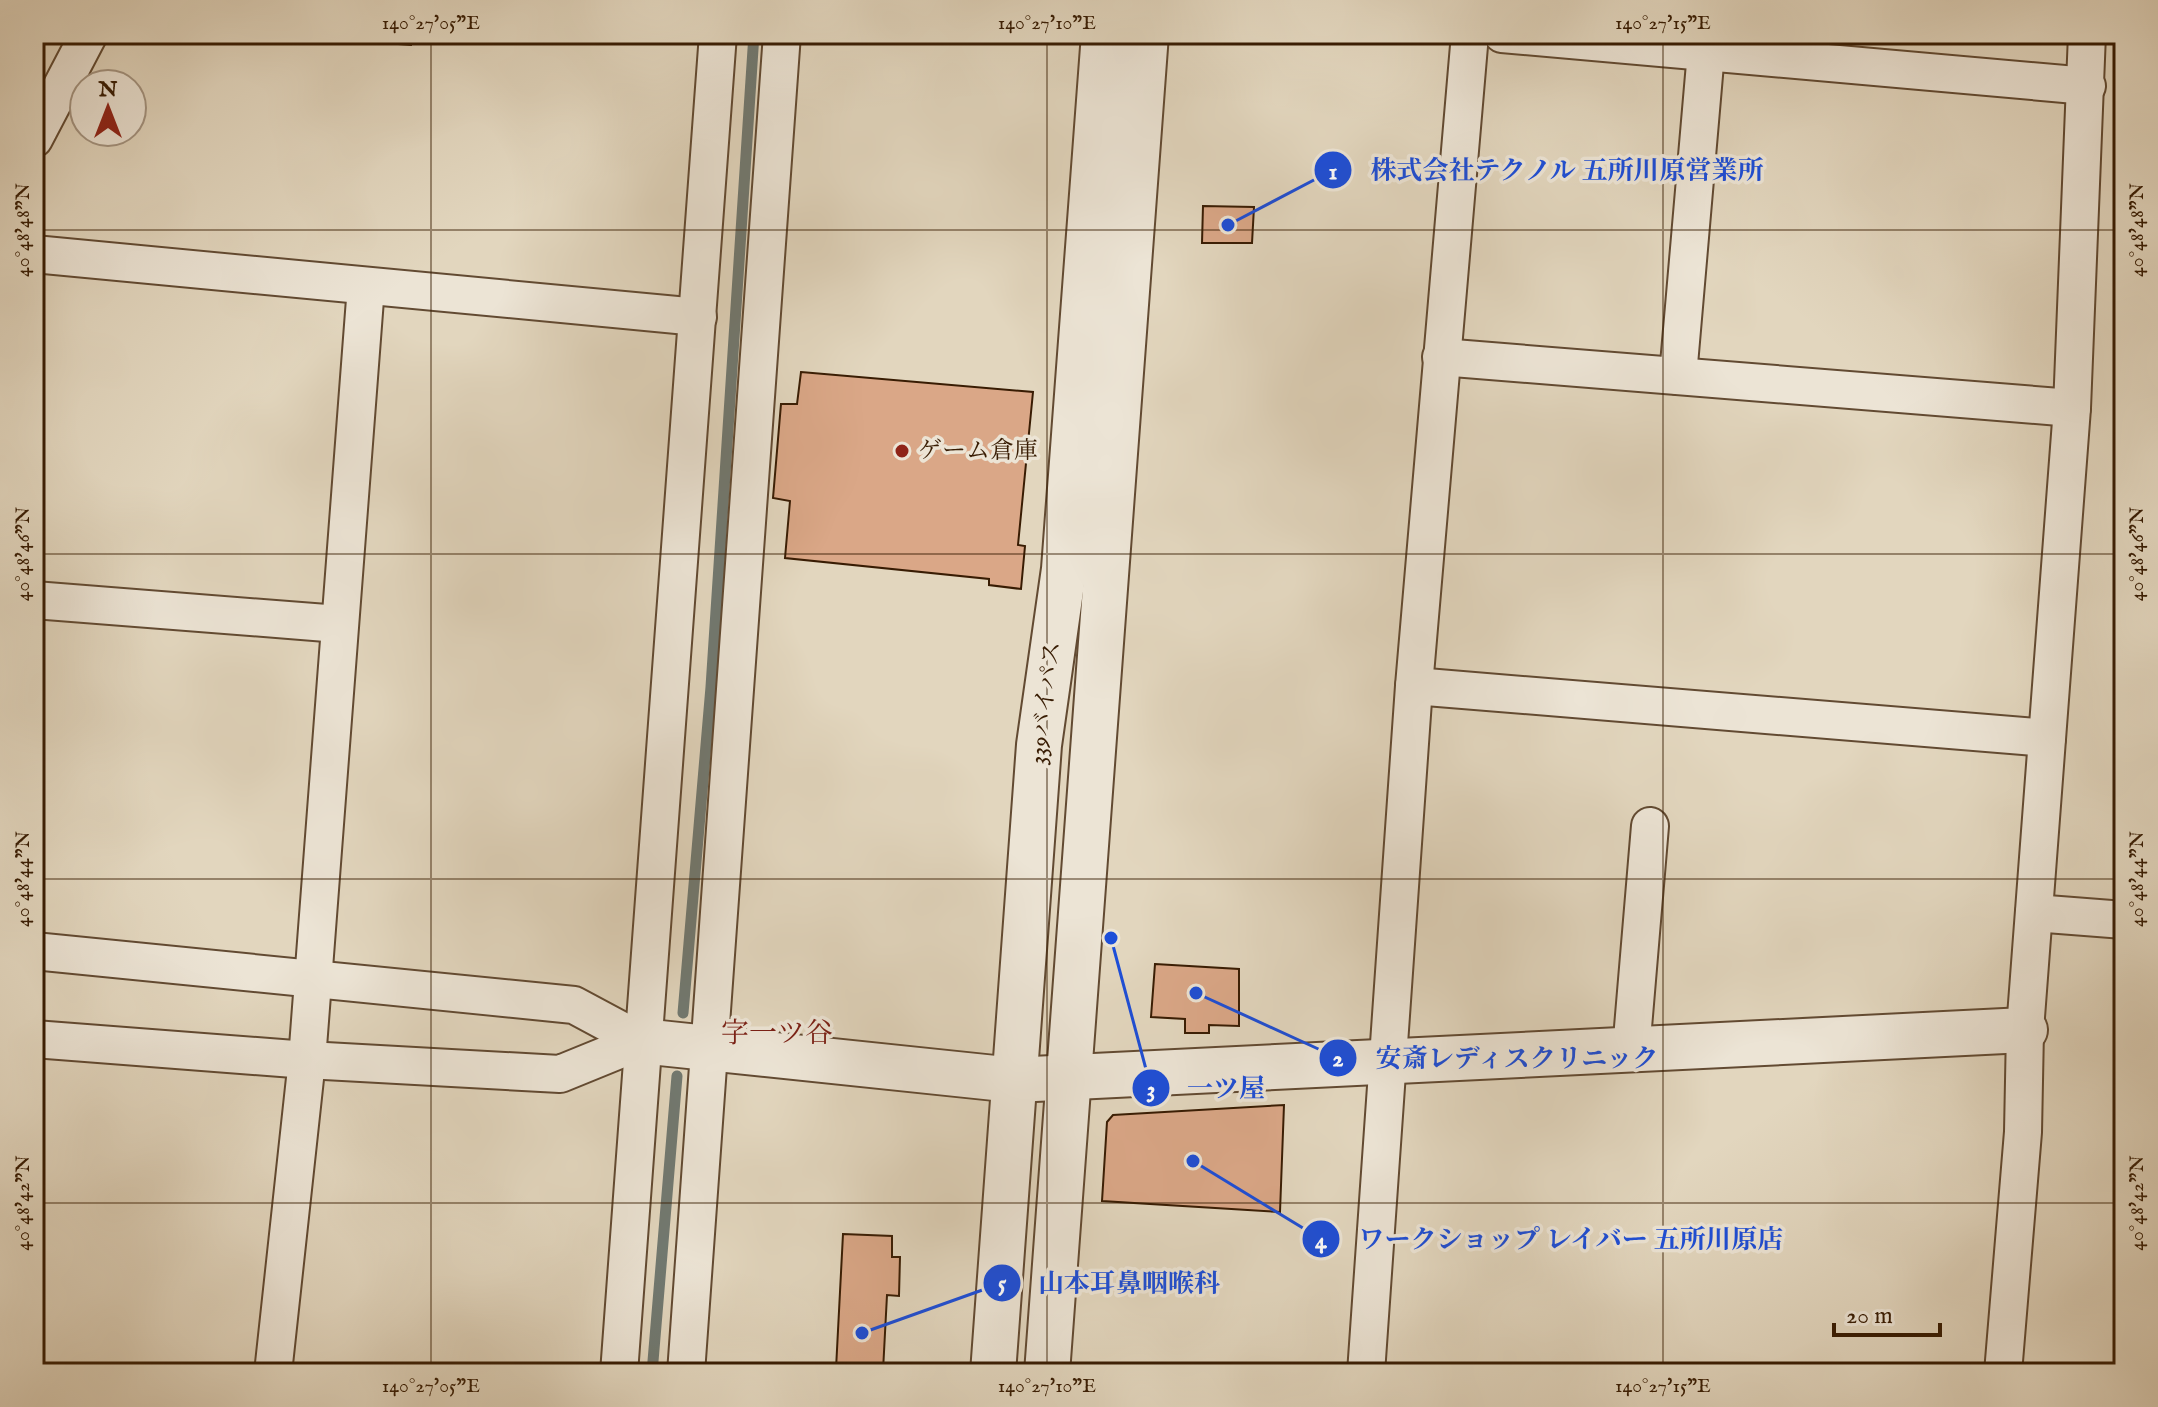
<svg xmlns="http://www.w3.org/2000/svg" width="2158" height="1407" font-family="'IM FELL English','Noto Serif JP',serif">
<rect width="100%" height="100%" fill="#e2d6be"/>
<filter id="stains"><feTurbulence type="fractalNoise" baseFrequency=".0025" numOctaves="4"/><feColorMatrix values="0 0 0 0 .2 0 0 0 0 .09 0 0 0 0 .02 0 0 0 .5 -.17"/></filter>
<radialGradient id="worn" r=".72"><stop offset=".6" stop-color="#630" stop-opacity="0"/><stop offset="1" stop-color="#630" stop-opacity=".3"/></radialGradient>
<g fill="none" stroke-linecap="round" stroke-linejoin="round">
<g stroke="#717971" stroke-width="11">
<polyline points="683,1013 711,687 754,34"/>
<polyline points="652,1373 677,1076"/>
</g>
</g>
<g fill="#daa787" stroke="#381c03" stroke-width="2">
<polygon points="431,34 431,39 412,38 411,45 358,41 358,35 353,35"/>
<polygon points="1203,206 1254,207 1252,243 1202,243"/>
<polygon points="801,372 1033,392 1018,545 1025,546 1021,589 989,585 989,579 785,558 790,501 773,498 781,404 797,404"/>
<polygon points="1155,964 1239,969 1239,1026 1209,1025 1209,1033 1185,1033 1185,1019 1151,1017"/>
<polygon points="1284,1105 1280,1212 1102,1201 1107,1122 1113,1115"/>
<polygon points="843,1234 892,1236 892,1257 900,1257 899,1296 887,1295 883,1371 836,1369"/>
</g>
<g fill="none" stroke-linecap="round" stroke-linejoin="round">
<defs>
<g id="minor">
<polyline points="1502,34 2087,86"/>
<polyline points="34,139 89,34"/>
<polyline points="34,254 698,317"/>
<polyline points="1441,357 2072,408"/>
<polyline points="1678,376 1706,52"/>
<polyline points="34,600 339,624"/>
<polyline points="1414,686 2047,738"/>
<polyline points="2034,913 2124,920"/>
<polyline points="34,951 574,1005 641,1041"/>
<polyline points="34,1039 307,1060 560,1074 641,1041"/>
<polyline points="1631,1051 1650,826"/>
<polyline points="273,1373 307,1060 366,286"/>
<polyline points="619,1373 718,34"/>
<polyline points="686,1373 782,34"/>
<polyline points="1366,1373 1414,686 1470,34"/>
<polyline points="2003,1373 2023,1132 2025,1030 2072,408 2087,34"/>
</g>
<g id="tertiary">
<polyline points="641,1041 1014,1080 2025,1030"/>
<polyline points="993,1373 1039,745 1064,569 1104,34"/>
<polyline points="1047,1373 1146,34"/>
</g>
</defs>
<use href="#minor" stroke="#624a32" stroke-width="40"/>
<use href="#tertiary" stroke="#624a32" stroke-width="48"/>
<use href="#minor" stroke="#ece4d5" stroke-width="36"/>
<use href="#tertiary" stroke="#ece4d5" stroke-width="44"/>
</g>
<path fill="none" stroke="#381c03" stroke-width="2" stroke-opacity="0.45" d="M 431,34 L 431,1373M 1047,34 L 1047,1373M 1663,34 L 1663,1373M 34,230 L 2124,230M 34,554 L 2124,554M 34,879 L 2124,879M 34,1203 L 2124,1203"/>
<circle fill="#8f2418" stroke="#ece4d5" stroke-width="3" cx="902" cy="451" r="8"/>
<g text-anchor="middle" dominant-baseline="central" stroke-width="7" stroke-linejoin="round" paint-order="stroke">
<g font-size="24" fill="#381c03" stroke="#ece4d5" text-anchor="start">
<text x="918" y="451">ゲーム倉庫</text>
</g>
<g font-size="24" fill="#381c03" stroke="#ece4d5">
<text transform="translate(1046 703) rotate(-83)">339バイパス</text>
</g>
<g font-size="28" fill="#7a1f14" stroke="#ece4d5">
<text x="777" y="1034">字一ツ谷</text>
</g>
</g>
<path fill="none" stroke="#1d4ed8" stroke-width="3" d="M1228 225L1333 170M1196 993L1338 1058M1111 938L1151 1088M1193 1161L1321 1239M862 1333L1002 1283"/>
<g fill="#1d4ed8" stroke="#ece4d5" stroke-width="3">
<circle cx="1228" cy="225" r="8"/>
<circle cx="1196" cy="993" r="8"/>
<circle cx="1111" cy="938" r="8"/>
<circle cx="1193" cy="1161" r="8"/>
<circle cx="862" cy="1333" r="8"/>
<circle cx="1333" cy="170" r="20"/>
<circle cx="1338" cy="1058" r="20"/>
<circle cx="1151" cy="1088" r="20"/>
<circle cx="1321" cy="1239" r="20"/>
<circle cx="1002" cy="1283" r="20"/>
</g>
<g font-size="24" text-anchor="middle" font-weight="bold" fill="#fff">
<text x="1333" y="179">1</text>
<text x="1338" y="1066">2</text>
<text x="1151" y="1097">3</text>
<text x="1321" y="1248">4</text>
<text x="1002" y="1291">5</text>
</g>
<g font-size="26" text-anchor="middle" font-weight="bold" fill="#1d4ed8" stroke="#ece4d5" stroke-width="7" stroke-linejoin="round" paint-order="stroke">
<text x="1567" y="179">株式会社テクノル 五所川原営業所</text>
<text x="1517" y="1067">安斎レディスクリニック</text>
<text x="1226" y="1097">一ツ屋</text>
<text x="1571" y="1248">ワークショップ レイバー 五所川原店</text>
<text x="1129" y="1292">山本耳鼻咽喉科</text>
</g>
<rect width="2158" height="1407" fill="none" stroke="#e2d6be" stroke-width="88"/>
<g transform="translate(108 108)"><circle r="38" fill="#ece4d5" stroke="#a49481" stroke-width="2"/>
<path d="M0-6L14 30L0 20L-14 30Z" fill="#8f2418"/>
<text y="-12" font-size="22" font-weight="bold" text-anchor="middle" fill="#381c03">N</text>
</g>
<path d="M1834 1323v12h106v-12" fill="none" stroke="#381c03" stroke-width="4"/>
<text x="1846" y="1323" font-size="24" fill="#381c03" stroke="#ece4d5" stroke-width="6" paint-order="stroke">20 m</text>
<rect x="44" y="44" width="2070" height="1319" fill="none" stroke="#381c03" stroke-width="3"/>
<g font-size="20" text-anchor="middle" fill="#381c03">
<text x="431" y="29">140°27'05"E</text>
<text x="1047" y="29">140°27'10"E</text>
<text x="1663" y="29">140°27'15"E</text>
<text transform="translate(22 230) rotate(-90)" y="7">40°48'48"N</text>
<text transform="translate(2136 230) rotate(-90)" y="7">40°48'48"N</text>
<text transform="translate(22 554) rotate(-90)" y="7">40°48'46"N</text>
<text transform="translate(2136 554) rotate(-90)" y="7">40°48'46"N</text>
<text transform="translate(22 879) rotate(-90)" y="7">40°48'44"N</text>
<text transform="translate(2136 879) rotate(-90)" y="7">40°48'44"N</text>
<text transform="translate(22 1203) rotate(-90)" y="7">40°48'42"N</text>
<text transform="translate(2136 1203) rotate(-90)" y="7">40°48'42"N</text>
<text x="431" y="1392">140°27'05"E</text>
<text x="1047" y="1392">140°27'10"E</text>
<text x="1663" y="1392">140°27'15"E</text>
</g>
<rect width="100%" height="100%" filter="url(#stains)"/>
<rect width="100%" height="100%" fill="url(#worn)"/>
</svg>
